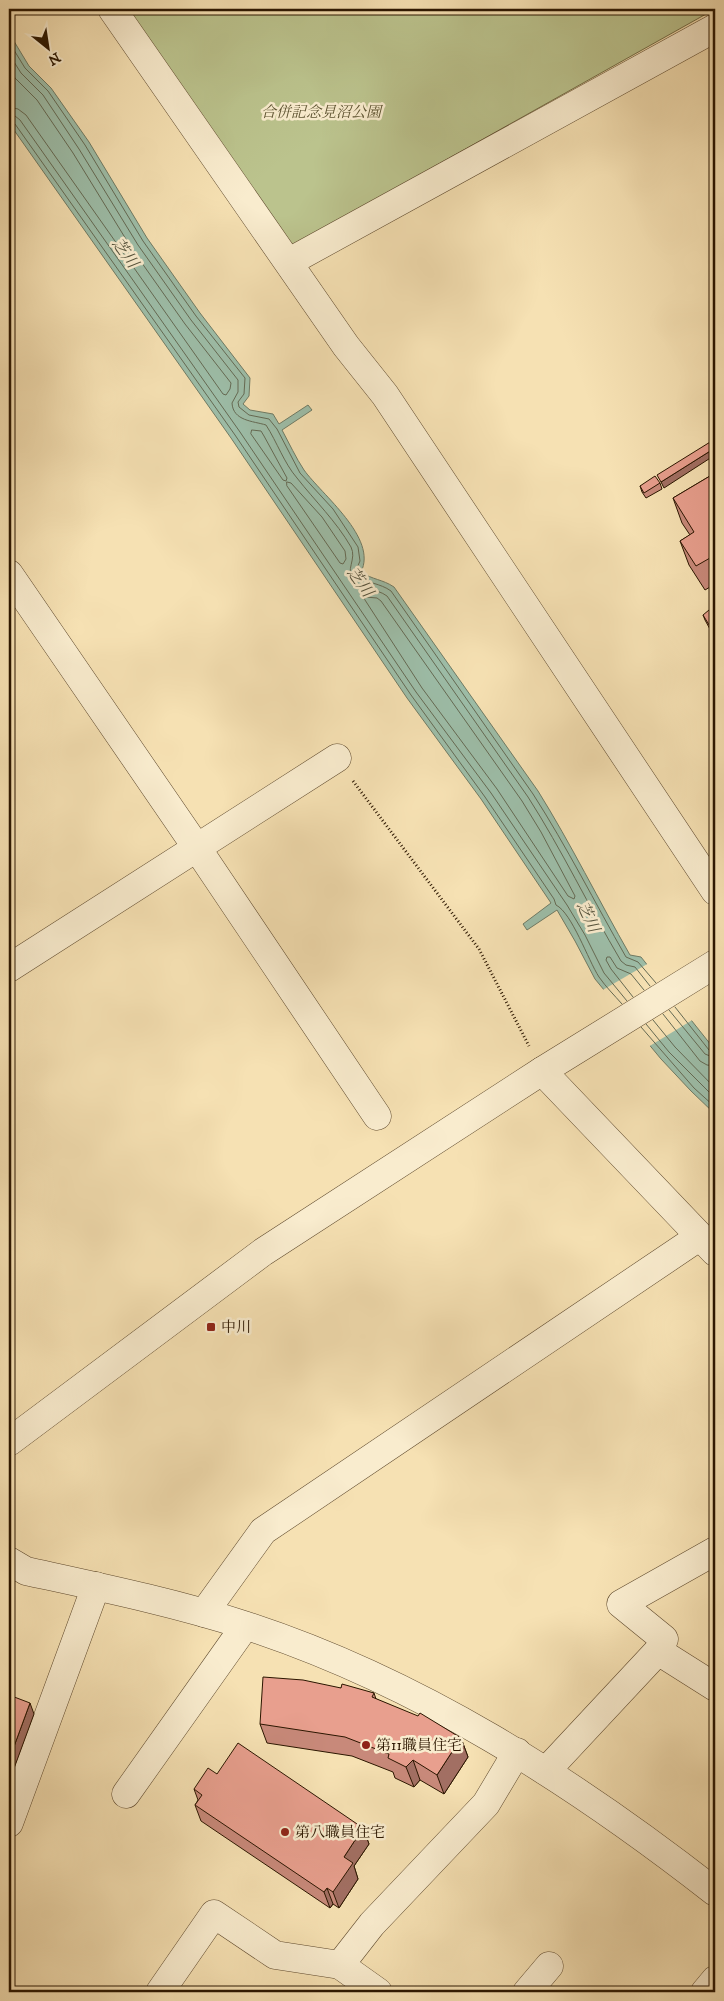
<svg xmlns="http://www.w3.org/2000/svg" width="724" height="2001" font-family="'IM FELL DW Pica','Noto Serif JP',serif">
<rect width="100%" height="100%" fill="#f6e1b3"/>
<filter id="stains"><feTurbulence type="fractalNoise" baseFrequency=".004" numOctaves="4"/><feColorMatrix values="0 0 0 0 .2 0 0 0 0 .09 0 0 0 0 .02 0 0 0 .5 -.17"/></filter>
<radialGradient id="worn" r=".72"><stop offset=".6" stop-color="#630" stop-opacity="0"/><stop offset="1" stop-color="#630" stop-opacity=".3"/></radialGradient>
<polygon fill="#bbc38d" stroke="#736c46" points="124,9 715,9 289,248"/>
<path fill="#9dbea9" stroke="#6f7b65" d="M 9,33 L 29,66 L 51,88 L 89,142 L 147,238 L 200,313 L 250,378 L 249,396 L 243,404 L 250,410 L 273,414 L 279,424 L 308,405 L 312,410 L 282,430 C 289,443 296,458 304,470 C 322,495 378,538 361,572 C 373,580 382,579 394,587 L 538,791 C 571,844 599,901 630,955 L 641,957 L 715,1050 L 715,1114 L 691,1091 L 661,1059 L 595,979 L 575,941 L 557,910 L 527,930 L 523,924 L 551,903 L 481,799 L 407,698 L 231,438 L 9,123 Z"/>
<polygon fill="#f6e1b3" points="649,963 694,1019 648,1047 601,991"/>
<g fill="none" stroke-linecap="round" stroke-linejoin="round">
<g stroke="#646a54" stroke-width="1">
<path d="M 9,42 L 25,68 L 48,91 L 85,145 L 143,241 L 196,316 L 245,378 L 244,394 L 238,402 L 239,407 L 249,415 L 269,419 L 277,429 L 300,473 L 333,509 L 358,547 L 360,561 L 356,570 L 357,575 C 368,584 380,583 391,591 L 533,794 C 567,847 595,903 626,957 L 638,962 L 656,983"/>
<path d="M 9,54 L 21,73 L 43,95 L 79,149 L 138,245 L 191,320 L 238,380 L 238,392 L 232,403 C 233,421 253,421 266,425 C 277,442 284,463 297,478 C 315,501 336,521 351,547 C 357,559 345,570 353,580 C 362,590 376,588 387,596 L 528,797 C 562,850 589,907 621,961 L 626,965 L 635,967 L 650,986"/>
<polyline points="9,68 15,78 37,100 73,153 132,249 185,324 231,383 230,389 226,395 223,394 26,115 18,109 9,107"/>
<polyline points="9,115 15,116 20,120 240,432 416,692 491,793 567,905 585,935 604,973 627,1001"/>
<path d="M 9,121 L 15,124 L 235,435 L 411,695 L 485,797 L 554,899 L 556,905 C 572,913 588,960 599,977 C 606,987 614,995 622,1004"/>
<polygon points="252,430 261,431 264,436 287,478 286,481 283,480 251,434"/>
<polygon points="287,482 291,483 322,517 345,551 346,559 343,564 340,563 287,486"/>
<polygon points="365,597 377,598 381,601 522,801 541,832 575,896 574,899 568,896 497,789 422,688 365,600"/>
<polyline points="633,997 611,969 606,960 607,957 610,957 617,968 631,974 644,990"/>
<polyline points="675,1007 709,1050 715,1052"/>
<polyline points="669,1010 705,1054 715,1058"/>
<polyline points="663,1014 700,1061 707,1065 715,1066"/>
<polyline points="653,1020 675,1047 715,1088"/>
<polyline points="646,1024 669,1052 715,1098"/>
<polyline points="641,1027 694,1088 715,1107"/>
</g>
<defs>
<g id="minor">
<polyline points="112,9 346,346 385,395 715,891"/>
<polyline points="289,262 715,28"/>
<polyline points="9,574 197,848 377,1116"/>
<polyline points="9,968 337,758"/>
<polyline points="542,1071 715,1252"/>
<polyline points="9,1442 263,1252 542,1071 715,964"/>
<path d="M 9,1561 L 26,1571 C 99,1587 172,1602 244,1625 C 417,1681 573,1781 715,1892"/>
<polyline points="204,1613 263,1531 699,1237"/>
<polyline points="659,1652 664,1639 621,1604 715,1551"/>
<polyline points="546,1771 658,1651 715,1687"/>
<polyline points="126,1794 245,1626"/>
<polyline points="9,1823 96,1586"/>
<polyline points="340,1965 378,1992"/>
<polyline points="160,1992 214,1914 275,1955 340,1965 372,1924 486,1804 517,1752"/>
<polyline points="527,1992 549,1966"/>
<polyline points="705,1992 715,1980"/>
</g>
</defs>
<use href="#minor" stroke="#5e492d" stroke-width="29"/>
<polyline stroke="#2b1600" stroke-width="3" stroke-dasharray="1 2.5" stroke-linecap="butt" points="353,781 479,949 529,1046"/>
<use href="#minor" stroke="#f9ecce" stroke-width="28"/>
</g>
<g fill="#c8897a" stroke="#2b1600">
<polygon points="715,473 715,584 705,590 689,565 680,541 690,535 682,523 673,498"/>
<polygon points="660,483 662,489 646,498 642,492 640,486"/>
<polygon points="703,615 715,620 715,640 713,637 711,631 705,620"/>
<polygon points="341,1688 374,1693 376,1699 461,1738 468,1757 444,1794 420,1780 414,1787 395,1778 393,1772 352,1756 267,1743 260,1724"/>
<polygon points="217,1774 363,1828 369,1844 354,1866 358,1879 339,1908 333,1904 330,1908 201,1821 195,1805 198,1800 194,1789"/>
</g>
<g fill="#a26f63" stroke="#2b1600">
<polygon points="715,448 715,455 664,488 661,482"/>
<polygon points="715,625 715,632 713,633 711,628"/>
<polygon points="30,1703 34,1714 9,1782 9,1760"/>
<polygon points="461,1738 468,1757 444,1794 437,1775"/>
<polygon points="413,1760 420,1780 414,1787 406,1767"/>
<polygon points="363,1828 369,1844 354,1866 358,1879 339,1908 333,1892 344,1857"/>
<polygon points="327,1888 333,1904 330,1908 324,1892"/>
</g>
<g fill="#e89f8e" stroke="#2b1600">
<polygon points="715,439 715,448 661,482 657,475"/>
<polygon points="715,473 715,566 710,558 696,566 680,541 694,532 673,498"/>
<polygon points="655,476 660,483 644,493 640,486"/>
<polygon points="709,610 715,620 715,625 711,628 703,615"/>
<polygon points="715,628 715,637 711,631"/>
<polygon points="263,1677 303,1680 341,1688 342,1684 374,1693 372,1697 418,1716 420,1713 461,1738 437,1775 413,1760 406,1767 388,1758 389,1754 345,1737 260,1724"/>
<polygon points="9,1695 30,1703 9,1760"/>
<polygon points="238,1743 363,1828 344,1857 353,1863 333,1892 327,1888 324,1892 195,1805 202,1795 194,1789 208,1768 217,1774"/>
</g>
<g fill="#8f2418" stroke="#f9ecce" stroke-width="2">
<rect x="206" y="1322" width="10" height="10" rx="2.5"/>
<circle cx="366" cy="1745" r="5"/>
<circle cx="285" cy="1832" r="5"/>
</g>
<g text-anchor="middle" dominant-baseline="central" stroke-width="5" stroke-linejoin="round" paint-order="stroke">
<g font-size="15" font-style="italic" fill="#5d5331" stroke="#f9ecce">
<text x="321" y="112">合併記念見沼公園</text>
</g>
<g font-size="15" fill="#2b1600" stroke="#f9ecce" text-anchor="start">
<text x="221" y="1327">中川</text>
<text x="376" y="1745">第11職員住宅</text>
<text x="295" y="1832">第八職員住宅</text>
</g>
<g font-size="16" font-style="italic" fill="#53513b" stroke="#f9ecce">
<text transform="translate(125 253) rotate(54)">芝川</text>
<text transform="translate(360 582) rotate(54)">芝川</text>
<text transform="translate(588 917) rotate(65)">芝川</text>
</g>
</g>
<rect width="724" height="2001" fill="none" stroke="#f6e1b3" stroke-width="30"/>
<rect x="10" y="10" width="704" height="1981" fill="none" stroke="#2b1600" stroke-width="2.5"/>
<rect x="15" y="15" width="694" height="1971" fill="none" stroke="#2b1600"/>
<g transform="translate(48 48) rotate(150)" stroke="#f9ecce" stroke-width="4" paint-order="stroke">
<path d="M0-4L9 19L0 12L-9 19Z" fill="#2b1600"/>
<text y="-8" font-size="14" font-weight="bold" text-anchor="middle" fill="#2b1600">N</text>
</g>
<rect width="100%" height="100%" filter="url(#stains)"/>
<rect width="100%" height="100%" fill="url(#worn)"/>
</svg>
